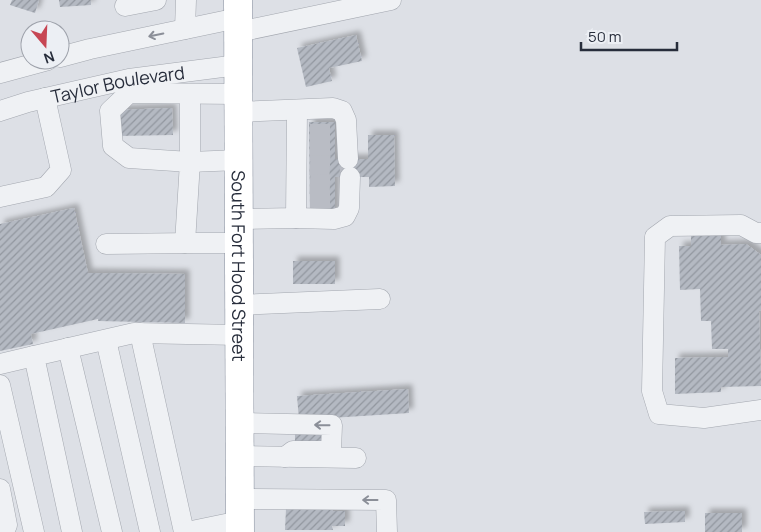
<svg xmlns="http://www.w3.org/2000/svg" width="761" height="532" font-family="Manrope,sans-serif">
<defs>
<pattern id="building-hatch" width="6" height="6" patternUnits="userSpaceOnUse" patternTransform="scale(1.25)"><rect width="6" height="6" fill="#b4b9c2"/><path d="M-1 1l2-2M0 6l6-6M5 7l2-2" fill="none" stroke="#92979f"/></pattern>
<filter id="shadow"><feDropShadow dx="4.5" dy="-4.5" stdDeviation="2.5" flood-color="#0004"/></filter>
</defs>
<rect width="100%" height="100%" fill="#dde0e6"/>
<g fill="url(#building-hatch)" filter="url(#shadow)">
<polygon points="12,0 39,0 35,13 10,5"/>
<polygon points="59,0 91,0 91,5 60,7"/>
<polygon points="356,35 362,61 329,68 332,81 306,87 297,48"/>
<polygon points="172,108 173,135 118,136 117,110"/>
<polygon points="309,122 335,122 335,159 368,159 368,135 394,135 395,186 369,187 369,177 335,177 335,215 310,215"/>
<polygon points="74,208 88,273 185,274 185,323 98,321 98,319 31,334 33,344 0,351 0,224"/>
<polygon points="691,232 721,232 721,245 746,244 761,255 761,310 759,311 761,386 721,387 721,392 675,394 675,358 728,357 728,349 712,349 711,321 701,321 700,289 680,290 679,246 691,246"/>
<rect x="293" y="261" width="42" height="23"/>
<polygon points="408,389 409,413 299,420 297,396"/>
<polygon points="295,427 324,427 324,448 295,447"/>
<polygon points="286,509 333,509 332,511 345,511 345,526 332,526 333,530 285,530"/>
<polygon points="685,511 685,522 645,524 644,512"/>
<rect x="705" y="513" width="37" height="19"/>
</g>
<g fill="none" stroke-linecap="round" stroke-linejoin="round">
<g stroke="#b9bcc4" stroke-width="20" stroke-dasharray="20 10" stroke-linecap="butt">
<polyline points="310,134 335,134"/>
<polyline points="310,151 335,151"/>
<polyline points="310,165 349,167"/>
<polyline points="310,184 335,185"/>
<polyline points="310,201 335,201"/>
</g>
<defs>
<g id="minor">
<polyline points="125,6 156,0"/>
<polyline points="185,29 186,0"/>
<polyline points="238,32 391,0"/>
<polyline points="60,57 90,49 238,18"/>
<polyline points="0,73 48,60"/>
<polyline points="190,94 190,162 239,160"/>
<path id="s1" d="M 0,111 L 28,102 L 129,79 L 238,65"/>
<polyline points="238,112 333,108 342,111 346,120 348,159"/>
<polyline points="0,197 46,187 61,170 45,98"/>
<polyline points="296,218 334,219 345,216 349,208 350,177"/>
<polyline points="239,219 296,218 297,110"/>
<polyline points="761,233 756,233 741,225 670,226 655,237 652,391 659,414 704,418 761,410"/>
<polyline points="185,243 190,162 129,158 113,146 110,111 129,93 238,94"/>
<polyline points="106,244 193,243 239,243"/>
<polyline points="239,305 380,299"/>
<polyline points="140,333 184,532"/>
<polyline points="106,340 150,532"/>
<polyline points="68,348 112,532"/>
<polyline points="0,364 34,356"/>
<polyline points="0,385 34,532"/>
<polyline points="240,423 332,425 331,451 293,451 285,457"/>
<polyline points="240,456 356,458"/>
<polyline points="0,489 7,525 4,532"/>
<polyline points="240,499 386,500 387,532"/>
<polyline points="72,532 34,356 134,333 240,335"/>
<polyline points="187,532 240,521"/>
</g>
<g id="highway">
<path id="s2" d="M 238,0 L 240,532"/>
</g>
</defs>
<use href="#minor" stroke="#a3a7af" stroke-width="21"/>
<use href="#highway" stroke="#858d9c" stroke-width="29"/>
<use href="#minor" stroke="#eff1f4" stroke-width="20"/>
<use href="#highway" stroke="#fff" stroke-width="28"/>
</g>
<defs><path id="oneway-shaft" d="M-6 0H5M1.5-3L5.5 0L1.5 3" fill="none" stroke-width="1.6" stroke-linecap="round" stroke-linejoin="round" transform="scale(1.25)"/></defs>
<g stroke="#8b8f98">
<use href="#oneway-shaft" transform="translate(156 35) rotate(168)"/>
<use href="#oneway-shaft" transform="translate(322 425) rotate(-179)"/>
<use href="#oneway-shaft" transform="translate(370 500) rotate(-180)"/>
</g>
<g text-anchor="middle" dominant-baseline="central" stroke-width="4" stroke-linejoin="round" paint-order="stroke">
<g font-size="18" fill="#272d3b" stroke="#eceff4">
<text stroke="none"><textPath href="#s1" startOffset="121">Taylor Boulevard</textPath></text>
<text stroke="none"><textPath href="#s2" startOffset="266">South Fort Hood Street</textPath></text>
</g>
</g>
<g transform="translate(45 45) rotate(161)"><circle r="24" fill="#eceff4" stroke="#9da1aa"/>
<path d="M0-4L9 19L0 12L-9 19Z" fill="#c74653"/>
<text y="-8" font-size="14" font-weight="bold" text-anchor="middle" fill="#272d3b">N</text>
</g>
<path d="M581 42v8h96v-8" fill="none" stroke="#272d3b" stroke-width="2.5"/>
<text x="588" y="42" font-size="15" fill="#272d3b" stroke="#eceff4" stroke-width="4" paint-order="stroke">50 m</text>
</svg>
